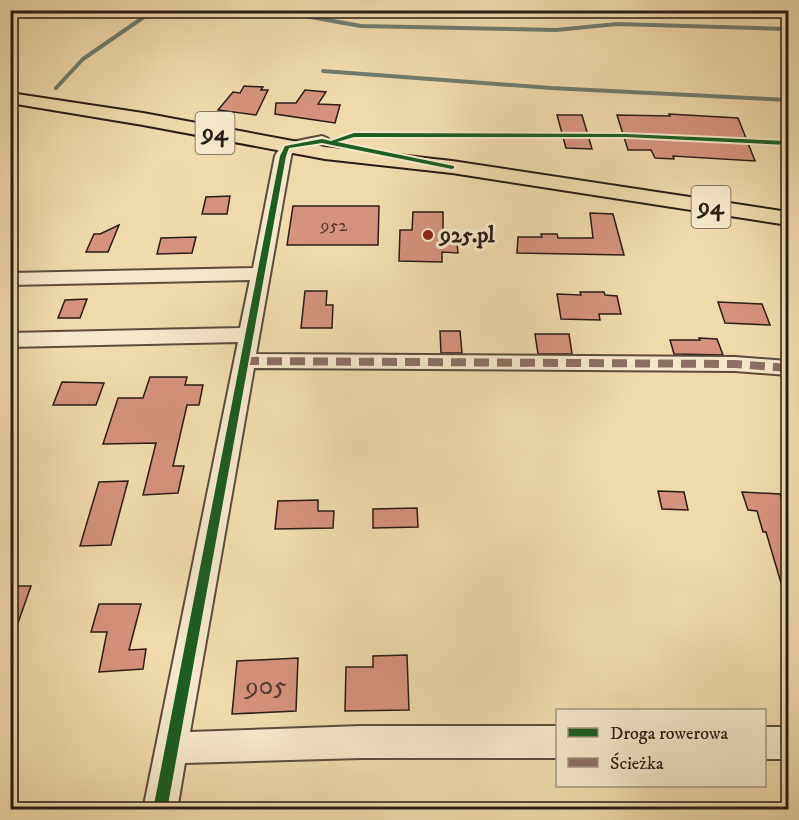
<svg xmlns="http://www.w3.org/2000/svg" width="799" height="820" font-family="'IM FELL DW Pica',serif">
<rect width="100%" height="100%" fill="#f0daac"/>
<filter id="stains"><feTurbulence type="fractalNoise" baseFrequency=".00333" numOctaves="4"/><feColorMatrix values="0 0 0 0 .2 0 0 0 0 .09 0 0 0 0 .02 0 0 0 .5 -.17"/></filter>
<radialGradient id="worn" r=".72"><stop offset=".6" stop-color="#630" stop-opacity="0"/><stop offset="1" stop-color="#630" stop-opacity=".3"/></radialGradient>
<g fill="none" stroke-linecap="round" stroke-linejoin="round">
<g stroke="#6e7c6c" stroke-width="4">
<polyline points="271,10 361,26 556,30 617,24 788,29"/>
<polyline points="323,71 551,88 788,100"/>
<polyline points="56,88 83,59 154,10"/>
<polyline points="10,121 14,120"/>
</g>
</g>
<g fill="#d5927c" stroke="#2a1d16" stroke-width="1.5">
<polygon points="244,86 263,87 261,90 268,90 256,115 218,110 233,92 240,93"/>
<polygon points="305,90 326,92 318,104 340,105 335,123 275,114 276,103 296,103"/>
<polygon points="669,114 738,118 755,161 673,156 674,159 655,158 651,150 628,150 617,115 670,116"/>
<polygon points="557,115 582,115 592,149 566,148"/>
<polygon points="230,196 227,214 202,214 206,197"/>
<polygon points="293,206 379,206 378,245 287,245"/>
<polygon points="413,212 443,212 443,234 456,234 458,253 442,252 442,262 399,261 400,230 412,230"/>
<polygon points="590,213 613,214 624,255 517,253 518,237 542,237 541,234 557,234 558,238 593,238"/>
<polygon points="119,225 108,252 86,252 94,234 100,234"/>
<polygon points="196,237 192,253 157,254 161,238"/>
<polygon points="305,291 327,291 326,305 333,305 332,328 301,328"/>
<polygon points="580,292 604,292 605,295 617,296 621,314 599,314 600,320 561,319 557,294 581,295"/>
<polygon points="87,299 80,318 58,318 65,300"/>
<polygon points="718,302 762,304 770,325 725,323"/>
<polygon points="440,331 460,331 462,353 441,353"/>
<polygon points="535,334 569,334 572,354 538,354"/>
<polygon points="699,338 717,339 723,355 674,354 670,340 700,340"/>
<polygon points="150,377 187,377 185,385 203,385 199,405 187,405 173,466 184,466 178,493 143,495 156,443 103,444 118,398 143,398"/>
<polygon points="62,382 104,383 96,405 53,405"/>
<polygon points="128,481 111,545 80,546 99,482"/>
<polygon points="658,491 684,492 688,510 662,509"/>
<polygon points="742,492 780,494 786,511 789,511 789,593 784,593 766,532 763,532 757,511 748,510"/>
<polygon points="318,500 318,511 334,511 333,528 275,529 278,501"/>
<polygon points="417,508 418,527 373,528 373,509"/>
<polygon points="10,586 31,586 13,637 10,637"/>
<polygon points="99,604 141,604 129,650 146,649 143,669 99,672 107,632 91,632"/>
<polygon points="407,655 409,710 345,711 346,667 373,667 373,656"/>
<polygon points="298,658 296,711 232,714 237,661"/>
</g>
<g fill="none" stroke-linecap="round" stroke-linejoin="round">
<defs>
<g id="minor">
<polygon points="322,136 327,138 330,141 327,144 293,151 291,156 256,354 735,357 788,361 788,375 735,371 254,368 190,732 361,726 558,726 558,758 361,758 185,763 177,810 143,810 238,342 10,347 10,333 240,328 250,280 10,285 10,273 253,268 275,156 282,144"/>
<rect x="764" y="727" width="24" height="32"/>
</g>
<polygon id="major" points="10,93 143,113 325,147 452,161 788,212 788,225 452,173 325,159 143,125 10,103"/>
</defs>
<use href="#minor" stroke="#5c4c3c" stroke-width="4"/>
<use href="#major" stroke="#2a1d16" stroke-width="4"/>
<use href="#minor" fill="#f5e7c9" fill-rule="evenodd"/>
<use href="#major" fill="#f0daac" fill-rule="evenodd"/>
<polyline stroke="#8d6e63" stroke-width="8" stroke-dasharray="15 8" stroke-linecap="butt" points="244,361 735,364 788,368"/>
<defs>
<polygon id="cycleway" points="354,133 626,134 788,141 788,145 626,137 354,137 337,142 454,166 454,168 452,169 322,143 289,148 286,156 167,810 153,810 280,156 285,146 322,139 331,141"/>
</defs>
<use href="#cycleway" stroke="#f5e7c9" stroke-width="4"/>
<use href="#cycleway" fill="#1b5e20" fill-rule="evenodd"/>
</g>
<circle fill="#8f2418" stroke="#f5e7c9" stroke-width="2" cx="428" cy="235" r="6"/>
<g text-anchor="middle" dominant-baseline="central" stroke-width="6" stroke-linejoin="round" paint-order="stroke">
<g font-size="18" fill="#553a30">
<text x="334" y="226">952</text>
</g>
<g font-size="22" font-weight="bold" fill="#2a1d16" stroke="#f5e7c9" text-anchor="start">
<text x="440" y="235">925.pl</text>
</g>
<g fill="#f5e7c9" stroke="#675a4c" stroke-width="1.5">
<rect x="195.5" y="112" width="39" height="42" rx="4.5"/>
<rect x="691.5" y="186" width="39" height="42" rx="4.5"/>
</g>
<g font-size="24" font-weight="bold" fill="#2a1d16">
<text x="215" y="133">94</text>
<text x="711" y="207">94</text>
</g>
<g font-size="27" fill="#553a30">
<text x="266" y="686">905</text>
</g>
</g>
<rect width="799" height="820" fill="none" stroke="#f0daac" stroke-width="36"/>
<rect x="12" y="12" width="775" height="796" fill="none" stroke="#2a1d16" stroke-width="3"/>
<rect x="18" y="18" width="763" height="784" fill="none" stroke="#2a1d16" stroke-width="1.5"/>
<rect x="556" y="709" width="210" height="78" fill="#f5e7c9" stroke="#a49681" stroke-width="1.5"/>
<rect x="568" y="728" width="30" height="9" fill="#1b5e20" stroke="#a49681" stroke-width="1.5"/>
<text x="610" y="739" font-size="18" fill="#2a1d16">Droga rowerowa</text>
<rect x="568" y="758" width="30" height="9" fill="#8d6e63" stroke="#a49681" stroke-width="1.5"/>
<text x="610" y="769" font-size="18" fill="#2a1d16">Ścieżka</text>
<rect width="100%" height="100%" filter="url(#stains)"/>
<rect width="100%" height="100%" fill="url(#worn)"/>
</svg>
